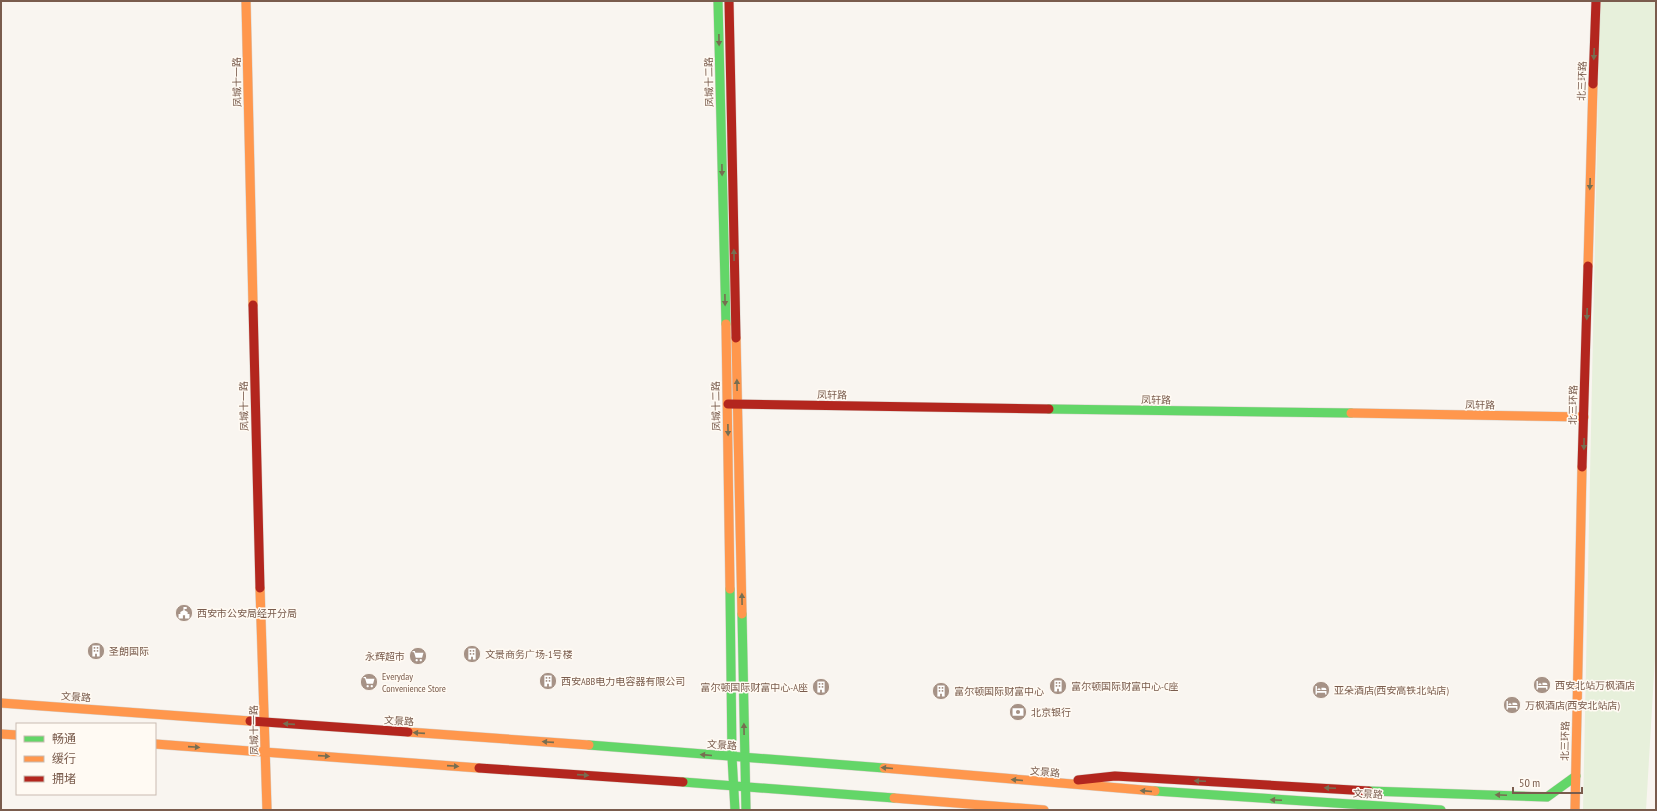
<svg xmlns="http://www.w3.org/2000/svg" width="1657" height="811" font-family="'PT Sans Narrow','Noto Sans SC',sans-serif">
<rect width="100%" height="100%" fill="#f9f5f0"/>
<polygon fill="#e7f0db" points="1600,1 1656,1 1656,641 1646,810 1583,810"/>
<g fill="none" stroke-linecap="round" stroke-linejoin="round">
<defs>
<g id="fast">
<polyline points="718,1 726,324"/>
<polyline points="1049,409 1351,413"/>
<polyline points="730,589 732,757 735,810"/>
<polyline points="742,614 746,810"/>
<polyline points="589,745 884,768"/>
<polyline points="683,782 894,798"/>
<polyline points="1155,791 1441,810"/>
<polyline points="1369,791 1547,797 1576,776"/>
</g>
<g id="slow">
<polyline points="246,1 253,305"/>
<polyline points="1588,266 1593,84"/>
<polyline points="726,324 730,589"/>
<polyline points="736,338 742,614"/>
<polyline points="1351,413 1584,417"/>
<polyline points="260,588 267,810"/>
<polyline points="1,703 250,721"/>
<polyline points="408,732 589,745"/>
<polyline points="1,734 17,735"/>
<polyline points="155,744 479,768"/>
<polyline points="884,768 1155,791"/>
<polyline points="894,798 1044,810"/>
<polyline points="1575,810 1582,467"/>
</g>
<g id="jam">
<polyline points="729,1 736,338"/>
<polyline points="1593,84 1596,1"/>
<polyline points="253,305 260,588"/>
<polyline points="728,404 1049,409"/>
<polyline points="1582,467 1588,266"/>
<polyline points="250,721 408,732"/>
<polyline points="479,768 683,782"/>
<polyline points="1078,780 1115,776 1369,791"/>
</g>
</defs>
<use href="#fast" stroke="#d9d2cb" stroke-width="10"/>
<use href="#slow" stroke="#d9d2cb" stroke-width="10"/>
<use href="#jam" stroke="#d9d2cb" stroke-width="10"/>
<use href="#fast" stroke="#63d668" stroke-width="9"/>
<use href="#slow" stroke="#ff974d" stroke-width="9"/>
<use href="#jam" stroke="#b3261e" stroke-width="9"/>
</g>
<defs><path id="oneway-solid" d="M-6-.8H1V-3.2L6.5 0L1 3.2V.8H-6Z"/></defs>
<g fill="#776e51">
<use href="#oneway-solid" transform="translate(719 40) rotate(89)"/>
<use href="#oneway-solid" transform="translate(1594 54) rotate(92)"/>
<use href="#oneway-solid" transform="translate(722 170) rotate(89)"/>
<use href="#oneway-solid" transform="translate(1590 184) rotate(92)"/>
<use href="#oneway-solid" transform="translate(734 255) rotate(-91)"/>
<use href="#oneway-solid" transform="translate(725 300) rotate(89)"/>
<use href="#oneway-solid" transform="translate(1587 314) rotate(92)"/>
<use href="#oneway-solid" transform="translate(737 385) rotate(-91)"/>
<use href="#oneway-solid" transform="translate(728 430) rotate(89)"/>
<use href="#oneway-solid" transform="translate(1584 444) rotate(91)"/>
<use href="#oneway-solid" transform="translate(742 599) rotate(-91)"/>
<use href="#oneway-solid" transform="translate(289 724) rotate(-176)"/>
<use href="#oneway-solid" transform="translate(744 729) rotate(-91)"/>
<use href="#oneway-solid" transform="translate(419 733) rotate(-176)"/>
<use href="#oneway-solid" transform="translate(548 742) rotate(-176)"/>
<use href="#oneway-solid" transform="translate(194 747) rotate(4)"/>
<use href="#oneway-solid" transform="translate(706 755) rotate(-175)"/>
<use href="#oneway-solid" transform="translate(324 756) rotate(4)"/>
<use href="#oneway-solid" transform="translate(453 766) rotate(4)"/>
<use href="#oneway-solid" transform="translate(887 768) rotate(-175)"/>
<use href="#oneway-solid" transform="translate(583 775) rotate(4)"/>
<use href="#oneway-solid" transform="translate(1017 780) rotate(-175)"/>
<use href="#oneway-solid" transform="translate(1200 781) rotate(-177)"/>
<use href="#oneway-solid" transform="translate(1330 788) rotate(-177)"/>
<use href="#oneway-solid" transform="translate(1146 791) rotate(-175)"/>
<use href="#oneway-solid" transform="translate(1501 795) rotate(-178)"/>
<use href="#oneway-solid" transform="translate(1276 800) rotate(-177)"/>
</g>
<defs>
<symbol id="civic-disc" viewBox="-11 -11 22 22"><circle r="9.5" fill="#a69286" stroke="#fffaf3"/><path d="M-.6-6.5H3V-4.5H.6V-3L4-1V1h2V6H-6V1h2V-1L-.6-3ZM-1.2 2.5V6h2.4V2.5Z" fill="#fff"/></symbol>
<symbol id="building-disc" viewBox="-11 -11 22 22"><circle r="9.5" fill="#a69286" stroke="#fffaf3"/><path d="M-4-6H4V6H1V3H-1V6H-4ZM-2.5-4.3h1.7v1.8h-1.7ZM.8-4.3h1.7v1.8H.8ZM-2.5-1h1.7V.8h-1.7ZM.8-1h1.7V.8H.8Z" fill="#fff"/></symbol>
<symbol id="supermarket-disc" viewBox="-11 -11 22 22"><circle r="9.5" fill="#a69286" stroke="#fffaf3"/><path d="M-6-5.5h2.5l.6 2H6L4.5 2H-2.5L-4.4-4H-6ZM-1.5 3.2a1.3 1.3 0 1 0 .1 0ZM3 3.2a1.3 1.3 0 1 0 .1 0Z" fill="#fff"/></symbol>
<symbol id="hotel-disc" viewBox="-11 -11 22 22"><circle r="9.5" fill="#a69286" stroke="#fffaf3"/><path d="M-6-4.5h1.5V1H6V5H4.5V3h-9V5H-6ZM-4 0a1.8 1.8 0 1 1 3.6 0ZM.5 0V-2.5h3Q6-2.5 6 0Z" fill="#fff"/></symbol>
<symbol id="bank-disc" viewBox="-11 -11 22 22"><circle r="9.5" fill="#a69286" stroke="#fffaf3"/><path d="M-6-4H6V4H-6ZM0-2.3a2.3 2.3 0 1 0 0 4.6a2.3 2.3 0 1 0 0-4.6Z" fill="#fff"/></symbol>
</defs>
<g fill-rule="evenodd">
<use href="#civic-disc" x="174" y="603" width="20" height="20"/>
<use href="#building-disc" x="86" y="641" width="20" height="20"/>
<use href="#building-disc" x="462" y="644" width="20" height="20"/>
<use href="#supermarket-disc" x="408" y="646" width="20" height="20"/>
<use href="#building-disc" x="538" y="671" width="20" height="20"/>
<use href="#supermarket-disc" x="359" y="672" width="20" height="20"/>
<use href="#hotel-disc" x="1532" y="675" width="20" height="20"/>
<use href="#building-disc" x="1048" y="676" width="20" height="20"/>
<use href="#building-disc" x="811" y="677" width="20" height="20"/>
<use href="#hotel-disc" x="1311" y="680" width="20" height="20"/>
<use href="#building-disc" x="931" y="681" width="20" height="20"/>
<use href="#hotel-disc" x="1502" y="695" width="20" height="20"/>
<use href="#bank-disc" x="1008" y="702" width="20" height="20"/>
</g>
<g text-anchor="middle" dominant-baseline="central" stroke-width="3" stroke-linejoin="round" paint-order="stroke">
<g font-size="10" fill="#7a5c4d" stroke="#fffaf3">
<text transform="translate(1582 81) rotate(-88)">北三环路</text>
<text transform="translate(237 82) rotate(-91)">凤城十一路</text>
<text transform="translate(709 82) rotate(-91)">凤城十二路</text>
<text transform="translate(832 395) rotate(1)">凤轩路</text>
<text transform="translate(1156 400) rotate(1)">凤轩路</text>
<text transform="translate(1480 405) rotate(1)">凤轩路</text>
<text transform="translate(1573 405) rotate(-89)">北三环路</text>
<text transform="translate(244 406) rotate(-91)">凤城十一路</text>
<text transform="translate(716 406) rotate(-91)">凤城十二路</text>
<text transform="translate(76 697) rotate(4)">文景路</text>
<text transform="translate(399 721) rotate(4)">文景路</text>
<text transform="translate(254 730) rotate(-91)">凤城十一路</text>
<text transform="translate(1565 741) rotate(-89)">北三环路</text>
<text transform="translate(722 745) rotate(4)">文景路</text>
<text transform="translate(1045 772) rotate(5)">文景路</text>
<text transform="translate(1368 794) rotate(3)">文景路</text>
</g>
<g font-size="10" fill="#7a5c4d" stroke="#fffaf3" text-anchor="start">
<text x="197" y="613">西安市公安局经开分局</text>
<text x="109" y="651">圣朗国际</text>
<text x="485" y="654">文景商务广场-1号楼</text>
<text x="405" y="656" text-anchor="end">永辉超市</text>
<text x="382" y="676">Everyday<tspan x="382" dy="12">Convenience Store</tspan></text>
<text x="561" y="681">西安ABB电力电容器有限公司</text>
<text x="1555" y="685">西安北站万枫酒店</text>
<text x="1071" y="686">富尔顿国际财富中心-C座</text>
<text x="808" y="687" text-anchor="end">富尔顿国际财富中心-A座</text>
<text x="1334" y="690">亚朵酒店(西安高铁北站店)</text>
<text x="954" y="691">富尔顿国际财富中心</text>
<text x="1525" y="705">万枫酒店(西安北站店)</text>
<text x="1031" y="712">北京银行</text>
</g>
</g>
<rect width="1657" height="811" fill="none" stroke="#7a5c4d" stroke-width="4"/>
<rect x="16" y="723" width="140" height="72" fill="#fffaf3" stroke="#cabbb1"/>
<rect x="24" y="736" width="20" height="6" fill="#63d668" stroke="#cabbb1"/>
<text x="52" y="743" font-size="12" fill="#7a5c4d">畅通</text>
<rect x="24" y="756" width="20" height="6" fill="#ff974d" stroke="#cabbb1"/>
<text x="52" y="763" font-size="12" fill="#7a5c4d">缓行</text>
<rect x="24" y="776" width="20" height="6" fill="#b3261e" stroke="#cabbb1"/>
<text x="52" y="783" font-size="12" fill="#7a5c4d">拥堵</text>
<path d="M1513 787v6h69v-6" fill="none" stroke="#7a5c4d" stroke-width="2"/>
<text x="1519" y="787" font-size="12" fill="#7a5c4d" stroke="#fffaf3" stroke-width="3" paint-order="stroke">50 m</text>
</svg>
